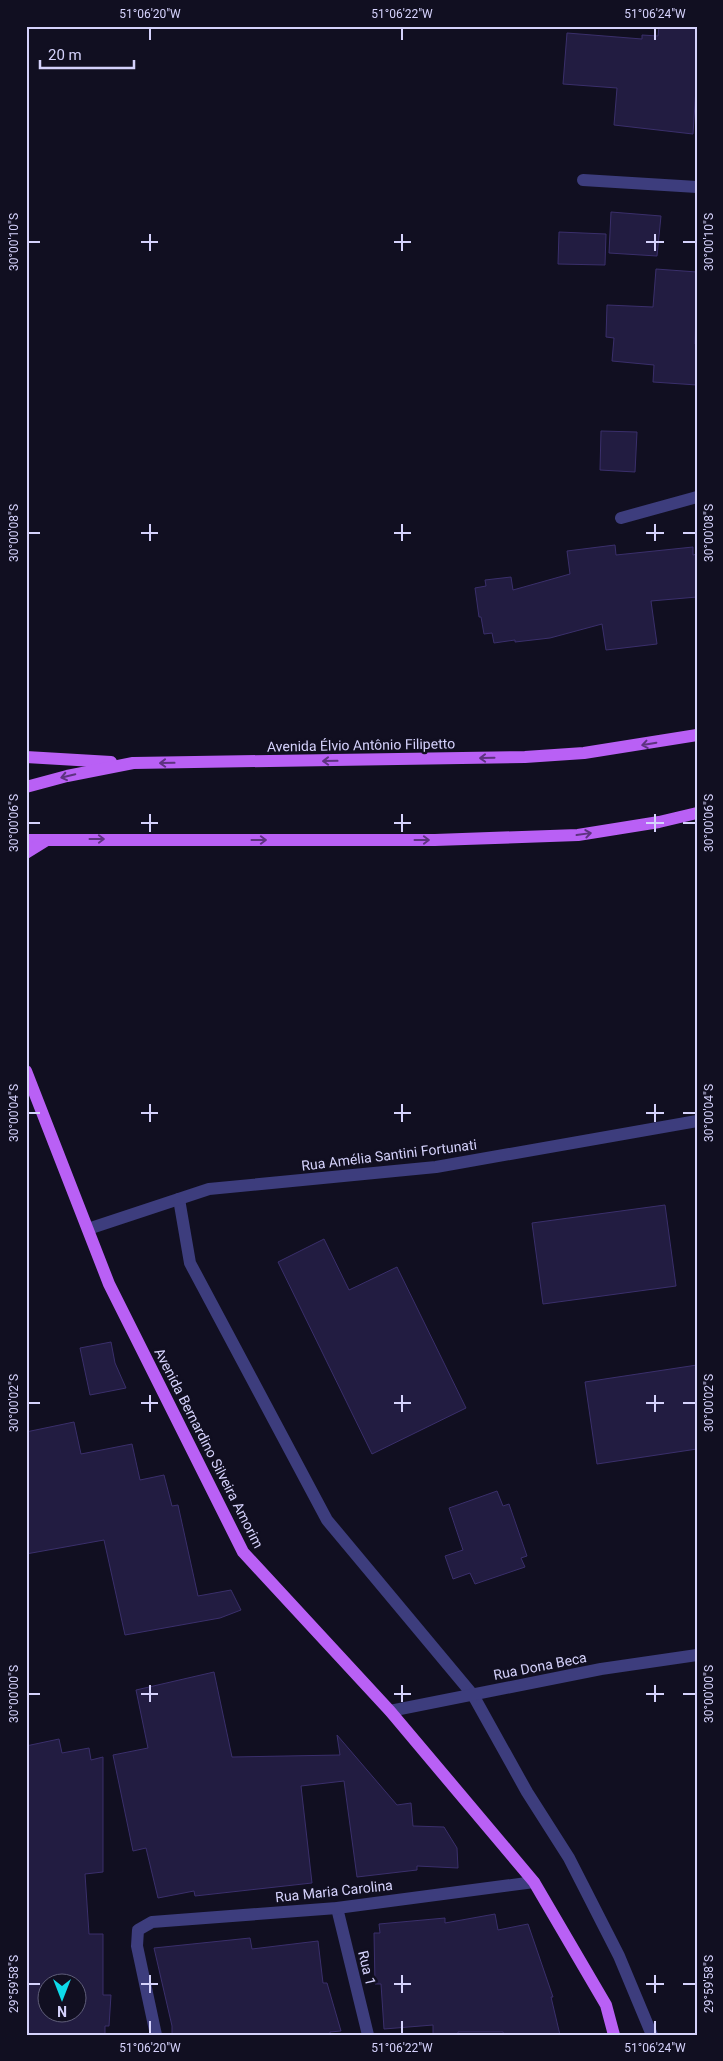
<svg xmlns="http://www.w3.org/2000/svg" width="723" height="2061" font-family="Roboto,sans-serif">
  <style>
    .building { fill: #221c41; stroke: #3a2f6b; fill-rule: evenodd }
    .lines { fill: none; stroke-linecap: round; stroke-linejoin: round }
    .minor { stroke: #3d3d7d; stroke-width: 12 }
    .major { stroke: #b960f5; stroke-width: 12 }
    .oneway { stroke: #5d3380 }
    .ticks { fill: none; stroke: #d5d2fc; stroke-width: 2 }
    .labels { text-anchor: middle; stroke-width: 5; stroke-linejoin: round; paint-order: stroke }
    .street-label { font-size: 14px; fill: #d5d2fc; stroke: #110f21 }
    .neatline { fill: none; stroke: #d5d2fc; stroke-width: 2 }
    .ticks-label { font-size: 12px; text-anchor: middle; fill: #d5d2fc }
  </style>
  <rect width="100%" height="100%" fill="#110f21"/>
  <g class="building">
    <path d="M659,26H697V73L693,134L614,125L617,88L563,84L567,33L642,39V35L658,36Z"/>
    <path d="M611,212L661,216L657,256L609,253Z"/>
    <path d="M559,232L606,234L605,265L558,264Z"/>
    <path d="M656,269L697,272L695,344H697V385L653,382L654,365L612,361L614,338L606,337L607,305L653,307Z"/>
    <path d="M601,431L637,432L635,472L600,470Z"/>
    <path d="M615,545L616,555L693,547V555L697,554V597L651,601L657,644L606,650L602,624L550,638L515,642V640L494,643L492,633L484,634L481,617H479L475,588L486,586L485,580L511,577L513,590L570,574L567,551Z"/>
    <path d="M665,1205L676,1286L543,1304L532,1223Z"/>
    <path d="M324,1239L349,1290L397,1267L466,1408L372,1454L278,1262Z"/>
    <path d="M111,1342L115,1363L126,1388L90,1395L80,1348Z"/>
    <path d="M697,1365V1449L597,1464L585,1382Z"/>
    <path d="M74,1422L81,1454L132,1444L140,1480L164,1475L172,1506L178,1505L198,1596L231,1590L241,1610L220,1618L125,1635L104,1540L26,1554V1432Z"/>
    <path d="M497,1491L503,1506L509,1504L527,1556L521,1558L525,1567L475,1584L470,1573L453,1579L445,1556L463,1550L449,1508Z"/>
    <path d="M214,1672L232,1757L340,1755L337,1735L397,1805L411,1803L413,1826L444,1827L457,1848L458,1868L417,1866V1870L357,1877L344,1781L301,1786L312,1883L195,1896L194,1891L158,1898L146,1848L133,1851L113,1755L148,1748L136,1690Z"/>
    <path d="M59,1739L62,1753L89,1748L91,1760L103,1757V1872L85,1874L89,1934H103V1995H111L109,2026H105V2035H26V1746ZM48,1984H78V2014H48Z"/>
    <path d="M495,1914L498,1930L528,1924L553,1997H551L560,2035H504L503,2032H458V2035H433V2025L384,2029L381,1984H375L374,1933H380L379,1924L445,1918V1923Z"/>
    <path d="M250,1938L252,1949L318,1941L323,1983H327L341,2031L330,2032V2035H172V2026L154,1948Z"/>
  </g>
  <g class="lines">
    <g class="minor">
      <path d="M583,180L697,187"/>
      <path d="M621,518L697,497"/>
      <path d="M179,1199L190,1263L327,1520L473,1695L527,1792L569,1858L619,1956L652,2035"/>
      <path d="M88,1229L209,1189L436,1167L697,1121"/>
      <path d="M390,1711L601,1669L697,1655"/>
      <path d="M337,1908L368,2035"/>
      <path d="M156,2035L137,1946L138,1930L152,1922L337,1908L534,1882"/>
    </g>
    <g class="major">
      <path d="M26,757L111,762"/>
      <path d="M26,787L67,776L133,763L525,757L584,753L697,735"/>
      <path d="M26,840H435L578,835L659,822L697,813"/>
      <path d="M26,853L47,840"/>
      <path d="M26,1071L109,1284L243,1552L390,1711L534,1882L606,2005L614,2035"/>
    </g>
  </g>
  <defs><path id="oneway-shaft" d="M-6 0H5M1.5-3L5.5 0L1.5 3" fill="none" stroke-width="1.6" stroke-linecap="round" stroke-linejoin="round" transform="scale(1.25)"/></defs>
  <g class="oneway">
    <use href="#oneway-shaft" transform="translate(649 744) rotate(170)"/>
    <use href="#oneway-shaft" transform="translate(487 758) rotate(179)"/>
    <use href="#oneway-shaft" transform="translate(330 761) rotate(179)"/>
    <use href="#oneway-shaft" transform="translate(167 763) rotate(179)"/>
    <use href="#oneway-shaft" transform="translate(68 776) rotate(167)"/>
    <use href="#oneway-shaft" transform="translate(584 834) rotate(-8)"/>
    <use href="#oneway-shaft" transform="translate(97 839)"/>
    <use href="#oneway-shaft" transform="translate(259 840)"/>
    <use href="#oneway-shaft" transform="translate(422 840)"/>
  </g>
  <path class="ticks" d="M150,28V40M402,28V40M655,28V40M150,234V251M402,234V251M655,234V251M28,242H40M141,242H158M394,242H411M646,242H664M683,242H696M150,524V541M402,524V541M655,524V541M28,533H40M141,533H158M394,533H411M646,533H664M683,533H696M150,814V832M402,814V832M655,814V832M28,823H40M141,823H158M394,823H411M646,823H664M683,823H696M150,1104V1122M402,1104V1122M655,1104V1122M28,1113H40M141,1113H158M394,1113H411M646,1113H664M683,1113H696M150,1395V1412M402,1395V1412M655,1395V1412M28,1403H40M141,1403H158M394,1403H411M646,1403H664M683,1403H696M150,1685V1702M402,1685V1702M655,1685V1702M28,1694H40M141,1694H158M394,1694H411M646,1694H664M683,1694H696M150,1975V1993M402,1975V1993M655,1975V1993M28,1984H40M141,1984H158M394,1984H411M646,1984H664M683,1984H696M150,2021V2034M402,2021V2034M655,2021V2034"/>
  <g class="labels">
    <g class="street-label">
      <text transform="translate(361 745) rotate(-1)" y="5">Avenida Élvio Antônio Filipetto</text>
      <text transform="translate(389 1155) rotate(-7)" y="5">Rua Amélia Santini Fortunati</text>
      <text transform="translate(209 1448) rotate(63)" y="5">Avenida Bernardino Silveira Amorim</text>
      <text transform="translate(540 1666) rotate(-11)" y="5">Rua Dona Beca</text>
      <text transform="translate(334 1891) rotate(-6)" y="5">Rua Maria Carolina</text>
      <text transform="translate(367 1968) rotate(76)" y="5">Rua 1</text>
    </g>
  </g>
  <rect width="723" height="2061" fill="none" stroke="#110f21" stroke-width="55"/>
  <g transform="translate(62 1998) rotate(180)"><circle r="24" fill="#110f21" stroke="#5f5d79"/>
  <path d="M0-4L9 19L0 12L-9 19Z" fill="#0edbeb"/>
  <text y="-8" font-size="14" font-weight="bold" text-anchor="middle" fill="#d5d2fc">N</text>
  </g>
  <path d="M40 60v8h94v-8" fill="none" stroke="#d5d2fc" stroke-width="2.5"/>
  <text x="48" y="60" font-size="15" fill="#d5d2fc" stroke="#110f21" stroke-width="4" paint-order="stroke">20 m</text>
  <rect x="28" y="28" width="668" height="2006" class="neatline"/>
  <g class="ticks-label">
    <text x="150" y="18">51°06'20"W</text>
    <text x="402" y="18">51°06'22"W</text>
    <text x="655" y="18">51°06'24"W</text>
    <text transform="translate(709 242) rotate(-90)" y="4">30°00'10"S</text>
    <text transform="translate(14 242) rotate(-90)" y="4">30°00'10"S</text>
    <text transform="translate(709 533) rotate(-90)" y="4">30°00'08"S</text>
    <text transform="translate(14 533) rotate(-90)" y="4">30°00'08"S</text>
    <text transform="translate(14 823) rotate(-90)" y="4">30°00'06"S</text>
    <text transform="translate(709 823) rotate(-90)" y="4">30°00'06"S</text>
    <text transform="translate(14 1113) rotate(-90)" y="4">30°00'04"S</text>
    <text transform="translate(709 1113) rotate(-90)" y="4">30°00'04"S</text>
    <text transform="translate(14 1403) rotate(-90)" y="4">30°00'02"S</text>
    <text transform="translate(709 1403) rotate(-90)" y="4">30°00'02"S</text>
    <text transform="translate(709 1694) rotate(-90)" y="4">30°00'00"S</text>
    <text transform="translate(14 1694) rotate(-90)" y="4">30°00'00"S</text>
    <text transform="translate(14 1984) rotate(-90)" y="4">29°59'58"S</text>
    <text transform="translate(709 1984) rotate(-90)" y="4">29°59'58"S</text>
    <text x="150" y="2052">51°06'20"W</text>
    <text x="402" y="2052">51°06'22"W</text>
    <text x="655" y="2052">51°06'24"W</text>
  </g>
</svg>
